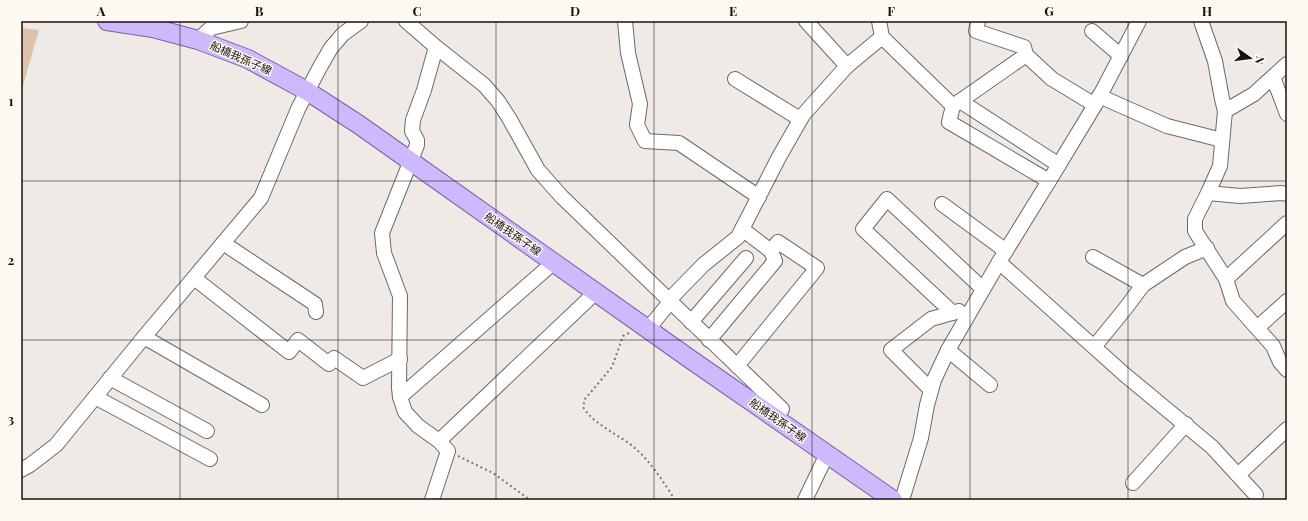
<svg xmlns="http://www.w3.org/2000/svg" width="1308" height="521" font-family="'Playfair Display','Noto Sans JP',serif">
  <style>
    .green { fill: #dfc2ab }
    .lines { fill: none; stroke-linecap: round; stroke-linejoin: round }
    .minor-casing { stroke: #6e6965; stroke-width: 16 }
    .major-casing { stroke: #7860a9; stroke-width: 20 }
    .path { stroke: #7d7976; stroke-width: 2; stroke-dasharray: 2 3; stroke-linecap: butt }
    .minor { stroke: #fff; stroke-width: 14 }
    .major { stroke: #ceb9fd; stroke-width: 18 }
    .grid { fill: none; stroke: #151311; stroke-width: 1; stroke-opacity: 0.55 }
    .labels { text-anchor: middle; stroke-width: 3; stroke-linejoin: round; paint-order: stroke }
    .street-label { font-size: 11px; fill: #151311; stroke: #fef8f3 }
    .neatline { fill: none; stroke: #151311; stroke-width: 1.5 }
    .grid-label { font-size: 13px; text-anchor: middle; font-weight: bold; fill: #151311 }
  </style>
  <rect width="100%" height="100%" fill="#f0eae6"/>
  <path class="green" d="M21,28L39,30L21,93Z"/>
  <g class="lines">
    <defs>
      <g id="minor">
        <path d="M406,21L436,47L484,85L498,101L509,118L538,170L562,197L782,409L775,418"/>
        <path d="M625,21L628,53L640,104L637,125L645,141L679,143L759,197"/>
        <path d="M806,21L847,66"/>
        <path d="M879,21L882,37L953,106L1026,55"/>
        <path d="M978,21L976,31L1024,47L1026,55L1052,79L1095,105"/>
        <path d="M1201,21L1215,61L1222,99L1225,111"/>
        <path d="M1092,31L1121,56"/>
        <path d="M198,40L211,28L241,21"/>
        <path d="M1287,64L1254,94L1225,111L1220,166L1208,193L1195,219V231L1226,279L1233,301L1273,346L1280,362L1287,370"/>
        <path d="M1273,77L1287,114"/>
        <path d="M735,79L800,119"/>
        <path d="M1099,96L1167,126L1222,140"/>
        <path d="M960,101L1059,165"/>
        <path d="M953,106L949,122L1049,181"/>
        <path d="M1208,193L1240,196L1282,193L1287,194"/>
        <path d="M942,204L1006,251"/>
        <path d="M223,243L315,304L316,312"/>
        <path d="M1093,257L1143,285"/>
        <path d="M999,262L1124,374L1212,447L1256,495"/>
        <path d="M194,278L289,352L298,340L329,364L334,358L363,378L400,359"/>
        <path d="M1226,279L1287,223"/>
        <path d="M669,300L703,265L738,237L779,157L803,115L847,66L882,37"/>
        <path d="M953,313L863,229L887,199L983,289"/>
        <path d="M691,322L746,258"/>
        <path d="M1257,328L1287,301"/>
        <path d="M648,329L670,302"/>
        <path d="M144,337L262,405"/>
        <path d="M709,340L775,261L771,251"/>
        <path d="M1094,347L1125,309L1143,285L1185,257L1207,248"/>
        <path d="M948,350L990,385"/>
        <path d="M737,366L817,268L778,242L771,251L742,229"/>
        <path d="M110,378L207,431"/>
        <path d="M931,390L891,350L931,319L959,311"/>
        <path d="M95,397L210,459"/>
        <path d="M400,397L553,263"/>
        <path d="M439,441L596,292"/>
        <path d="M21,470L30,465L56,445L144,337L261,198L298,109L320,67L331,48L343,34L361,21"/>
        <path d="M1238,475L1287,429"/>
        <path d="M1133,483L1186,424"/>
        <path d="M432,500L448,451L439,441L418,426L405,412L400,397L399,388L400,296L384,253L382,233L417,145V140L412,131L413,120L424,90L436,47"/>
        <path d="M805,500L827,454"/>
        <path d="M902,500L921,438L927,405L934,380L948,350L999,262L1049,181L1095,105L1139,21"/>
      </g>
      <path id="major" d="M107,21L153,28L198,40L248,59L307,91L358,124L690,359L893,500"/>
    </defs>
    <use href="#minor" class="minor-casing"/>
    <use href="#major" class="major-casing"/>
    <g class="path">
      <path d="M629,333L623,336L612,367L585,399L583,407C595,426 619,434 636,449C650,461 665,484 675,500"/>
      <path d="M458,456L493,473L530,500"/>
    </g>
    <use href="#minor" class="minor"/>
    <use href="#major" class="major"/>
  </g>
  <path class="grid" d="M180,21V500M338,21V500M496,21V500M654,21V500M812,21V500M970,21V500M1128,21V500M21,181H1287M21,340H1287"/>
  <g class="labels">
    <g class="street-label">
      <text transform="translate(241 58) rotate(24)" y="4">船橋我孫子線</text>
      <text transform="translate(513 234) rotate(35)" y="4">船橋我孫子線</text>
      <text transform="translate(778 420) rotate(35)" y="4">船橋我孫子線</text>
    </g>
  </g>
  <rect width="1308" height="521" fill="none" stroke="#fef8f3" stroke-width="44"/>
  <g transform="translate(1250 58) rotate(104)" stroke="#fef8f3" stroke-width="3" paint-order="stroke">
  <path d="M0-3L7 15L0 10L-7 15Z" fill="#151311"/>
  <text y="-6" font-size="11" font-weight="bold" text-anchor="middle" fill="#151311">N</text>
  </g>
  <rect x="22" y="22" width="1264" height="477" class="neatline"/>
  <g class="grid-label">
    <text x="101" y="16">A</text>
    <text x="259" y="16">B</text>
    <text x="417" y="16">C</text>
    <text x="575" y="16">D</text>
    <text x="733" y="16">E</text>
    <text x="891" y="16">F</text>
    <text x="1049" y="16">G</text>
    <text x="1207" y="16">H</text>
    <text x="11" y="106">1</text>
    <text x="11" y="265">2</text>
    <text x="11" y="424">3</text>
  </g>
</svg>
